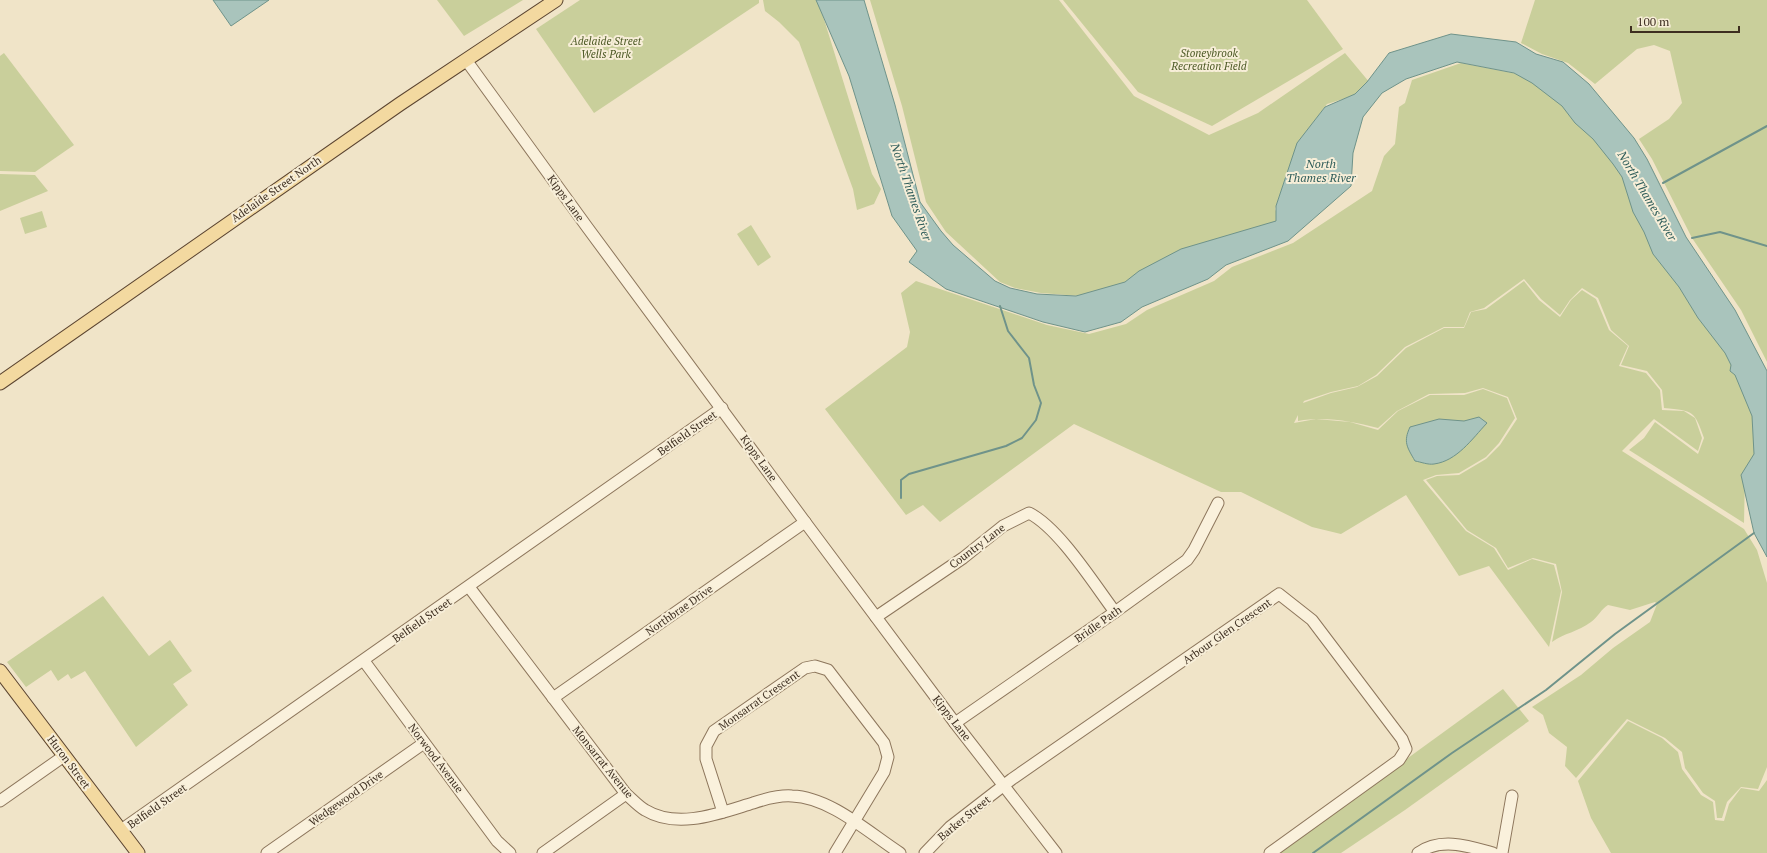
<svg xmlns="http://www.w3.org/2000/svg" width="1767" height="853" font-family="'PT Serif',serif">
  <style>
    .green { fill: #c9cf9b }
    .water { fill: #a9c4bc; stroke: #6f938a }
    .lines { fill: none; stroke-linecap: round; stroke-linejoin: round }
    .stream { stroke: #6f938a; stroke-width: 2 }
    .minor-casing { stroke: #8d765c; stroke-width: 13 }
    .major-casing { stroke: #5b4430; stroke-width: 15 }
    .minor { stroke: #faf1dc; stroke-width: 11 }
    .major { stroke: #f3d9a0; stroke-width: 13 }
    .labels { text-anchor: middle; stroke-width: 4; stroke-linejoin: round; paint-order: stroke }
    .park-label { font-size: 11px; font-style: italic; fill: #4d5a26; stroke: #f7eed8 }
    .street-label { font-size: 11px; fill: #3d2e20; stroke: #f7eed8 }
    .water-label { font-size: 12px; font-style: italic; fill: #2f5d5a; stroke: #f7eed8 }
  </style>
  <rect width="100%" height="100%" fill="#f0e4c8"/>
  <g class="green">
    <path d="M437,0H523L464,36Z"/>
    <path d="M580,0H759V3L594,113L536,29Z"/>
    <path d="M763,0H818L872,174L881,189L874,204L857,210L853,189L799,42L779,22L765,11Z"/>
    <path d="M870,0H1059L1134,96L1209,135L1258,113L1345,53L1370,83L1359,94L1327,104L1299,142L1275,209L1281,222L1129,282L1080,296L1041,293L1015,288L1000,282L946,232L926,202L902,106Z"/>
    <path d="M1063,0H1307L1343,49L1212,126L1138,92Z"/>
    <path d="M1535,0H1767V362L1741,310L1692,238L1652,159L1639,139L1669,119L1682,103L1670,51L1654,45L1637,49L1595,84L1568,63L1542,54L1521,43Z"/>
    <path d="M4,53L74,145L35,172L0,171V56Z"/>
    <path d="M1461,63L1518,74L1537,85L1566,108L1597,140L1617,165L1682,288L1730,354L1756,417L1757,455L1745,475L1744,523L1629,450L1644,438L1655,422L1698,454L1704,438C1694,410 1694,411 1664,408L1662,390L1647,371L1621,365L1629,346L1611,330L1598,298L1582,288L1570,300L1560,315L1541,299L1524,279L1484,308L1470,312L1464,327H1444L1405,347L1376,375L1358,386L1331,392L1304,401L1303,403L1331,393L1357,387L1377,376L1406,348L1444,328H1464L1471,312L1486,309L1524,281L1539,300L1560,317L1571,300L1582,290L1596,299L1609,330L1628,346L1619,366L1646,373L1660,390L1662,410L1684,411L1695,418L1702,438L1698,451L1654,419L1622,451L1744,529L1757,550L1767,583V767L1758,789L1741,787L1727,802L1722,818H1717L1715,801L1703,793L1685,768L1682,752L1665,738L1627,719L1576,778L1565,766L1567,747L1549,733L1543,715L1532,707L1581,675L1613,648L1650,622L1657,604L1655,602L1630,610L1608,605C1601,609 1598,617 1591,622C1578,632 1564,633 1552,642L1562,592L1556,564L1533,558L1508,568L1496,548L1467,530L1426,480L1437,476L1459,475L1486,459L1500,445L1517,419L1508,397L1483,388L1465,393L1429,394L1397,411L1378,428C1351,421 1325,416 1298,421V415L1294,423L1316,419L1350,422L1378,430L1398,411L1430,395H1464L1483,389L1507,398L1515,418L1499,443L1486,457L1459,473L1436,475L1423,480L1466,531L1494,548L1508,570L1532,559L1554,565L1561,591L1549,647L1489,566L1459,576L1406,495L1341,534L1312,527L1241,492H1221L1074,424L940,522L923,505L906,515L825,409L907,347L910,332L901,293L916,281L1047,325L1089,334L1126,324L1147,310L1214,281L1232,267L1293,243L1372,191L1384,156L1395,144L1399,107L1405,103L1412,80Z"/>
    <path d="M0,174L35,175L48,191L0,211Z"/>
    <path d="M42,211L47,227L25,234L20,218Z"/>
    <path d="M751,225L771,257L758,266L737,234Z"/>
    <path d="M103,596L149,656L170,640L192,671L173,684L188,705L136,747L85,671L71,679L68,674L58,681L51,670L26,687L7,662Z"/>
    <path d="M1503,689L1529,721L1405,810L1341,853H1277Z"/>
    <path d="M1628,721L1662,738L1678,752L1682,769L1701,795L1713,802L1715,820L1724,821L1729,804L1741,788L1759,791L1767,780V853H1611L1591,818L1578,781Z"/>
  </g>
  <g class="water">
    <path d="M213,0H269L231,26Z"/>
    <path d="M816,0H864L895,105L920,202L941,231L953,245L995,281L1010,288L1037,294L1076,296L1125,282L1139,271L1181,249L1276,221V206L1297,143L1325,107L1355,94L1367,82L1389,53L1451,34L1516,42L1536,54L1563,62L1589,84L1634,138L1647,159L1686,237L1735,310L1767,371V557L1754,533L1741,475L1754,454L1752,416L1735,375L1730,371L1731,365L1725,353L1698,318L1679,287L1653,254L1644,232L1633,212L1622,177L1613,164L1593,139L1575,123L1562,106L1532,83L1514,73L1457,62L1406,79L1382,93L1363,117L1353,153L1351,186L1288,241L1226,265L1208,279L1142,307L1121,322L1085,332L1043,322L946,289L909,262L917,251L892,216L849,76Z"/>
    <path d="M1479,417L1487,423C1472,439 1457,461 1434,464C1428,465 1421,462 1415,461C1407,447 1403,442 1410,427L1439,419L1464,421Z"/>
  </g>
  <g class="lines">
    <g class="stream">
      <path d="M1663,183L1767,126"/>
      <path d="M1692,238L1720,232L1767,246"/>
      <path d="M901,498V480L909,474L1006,446L1022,438L1036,420L1041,403L1034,385L1029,358L1008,331L1000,306"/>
      <path d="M1313,853L1452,753L1546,690L1615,634L1754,533"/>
    </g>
    <defs>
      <g id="minor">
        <path d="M466,60L587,227L805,522L955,723L1056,853"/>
        <path d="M469,587L626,794C632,799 638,806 645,810C678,830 720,813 753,803C765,799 779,795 792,796C830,797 869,833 900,853"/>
        <path d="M876,617L963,558L1003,526L1029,513C1059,528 1094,584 1115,612"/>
        <path d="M364,661L497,841L510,853"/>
        <path d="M553,698L805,522"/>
        <path d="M955,723L1115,612L1187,560L1194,550L1218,503"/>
        <path d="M0,801L64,756"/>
        <path d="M723,812L706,759V746L714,731L805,668L815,666L828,670L884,743L888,757L884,772L835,853"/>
        <path d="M121,830L722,408"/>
        <path d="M267,853L424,743"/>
        <path d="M543,853L626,794"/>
        <path d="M925,853L950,827L1012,779L1279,594L1312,620L1402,739L1406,749L1399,760L1270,853"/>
        <path d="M1418,853C1441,837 1468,846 1493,853"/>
        <path d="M1502,853L1512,796"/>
      </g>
      <g id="major">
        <path d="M0,383L400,104L556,0"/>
        <path d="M0,671L138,853"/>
      </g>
    </defs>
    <use href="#minor" class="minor-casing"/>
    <use href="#major" class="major-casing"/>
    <use href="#minor" class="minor"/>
    <use href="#major" class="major"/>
  </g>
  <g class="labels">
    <g class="park-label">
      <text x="606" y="45">Adelaide Street<tspan x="606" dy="13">Wells Park</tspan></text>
      <text x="1209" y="57">Stoneybrook<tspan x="1209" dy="13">Recreation Field</tspan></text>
    </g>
    <g class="street-label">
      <text transform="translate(276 189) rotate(-35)" y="4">Adelaide Street North</text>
      <text transform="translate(566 198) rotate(54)" y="4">Kipps Lane</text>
      <text transform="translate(687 433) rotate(-35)" y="4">Belfield Street</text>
      <text transform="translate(759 458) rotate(54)" y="4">Kipps Lane</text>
      <text transform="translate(977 546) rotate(-37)" y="4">Country Lane</text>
      <text transform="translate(679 610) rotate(-35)" y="4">Northbrae Drive</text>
      <text transform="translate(422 620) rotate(-35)" y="4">Belfield Street</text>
      <text transform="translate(1098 624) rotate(-35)" y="4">Bridle Path</text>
      <text transform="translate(1227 631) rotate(-35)" y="4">Arbour Glen Crescent</text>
      <text transform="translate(759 700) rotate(-35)" y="4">Monsarrat Crescent</text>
      <text transform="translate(952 718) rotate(52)" y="4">Kipps Lane</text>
      <text transform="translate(436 758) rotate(53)" y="4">Norwood Avenue</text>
      <text transform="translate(69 762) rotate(53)" y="4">Huron Street</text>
      <text transform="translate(603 762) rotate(51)" y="4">Monsarrat Avenue</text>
      <text transform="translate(346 798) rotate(-35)" y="4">Wedgewood Drive</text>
      <text transform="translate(157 806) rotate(-35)" y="4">Belfield Street</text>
      <text transform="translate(964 818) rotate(-39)" y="4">Barker Street</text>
    </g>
    <g class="water-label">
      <text x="1321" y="168">North<tspan x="1321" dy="14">Thames River</tspan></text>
      <text transform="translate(911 192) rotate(71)" y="4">North Thames River</text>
      <text transform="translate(1647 196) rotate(59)" y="4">North Thames River</text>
    </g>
  </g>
  <path d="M1631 26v6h108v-6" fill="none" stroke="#3d2e20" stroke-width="2"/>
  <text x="1637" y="26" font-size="12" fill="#3d2e20" stroke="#f7eed8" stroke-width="3" paint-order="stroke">100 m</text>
</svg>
